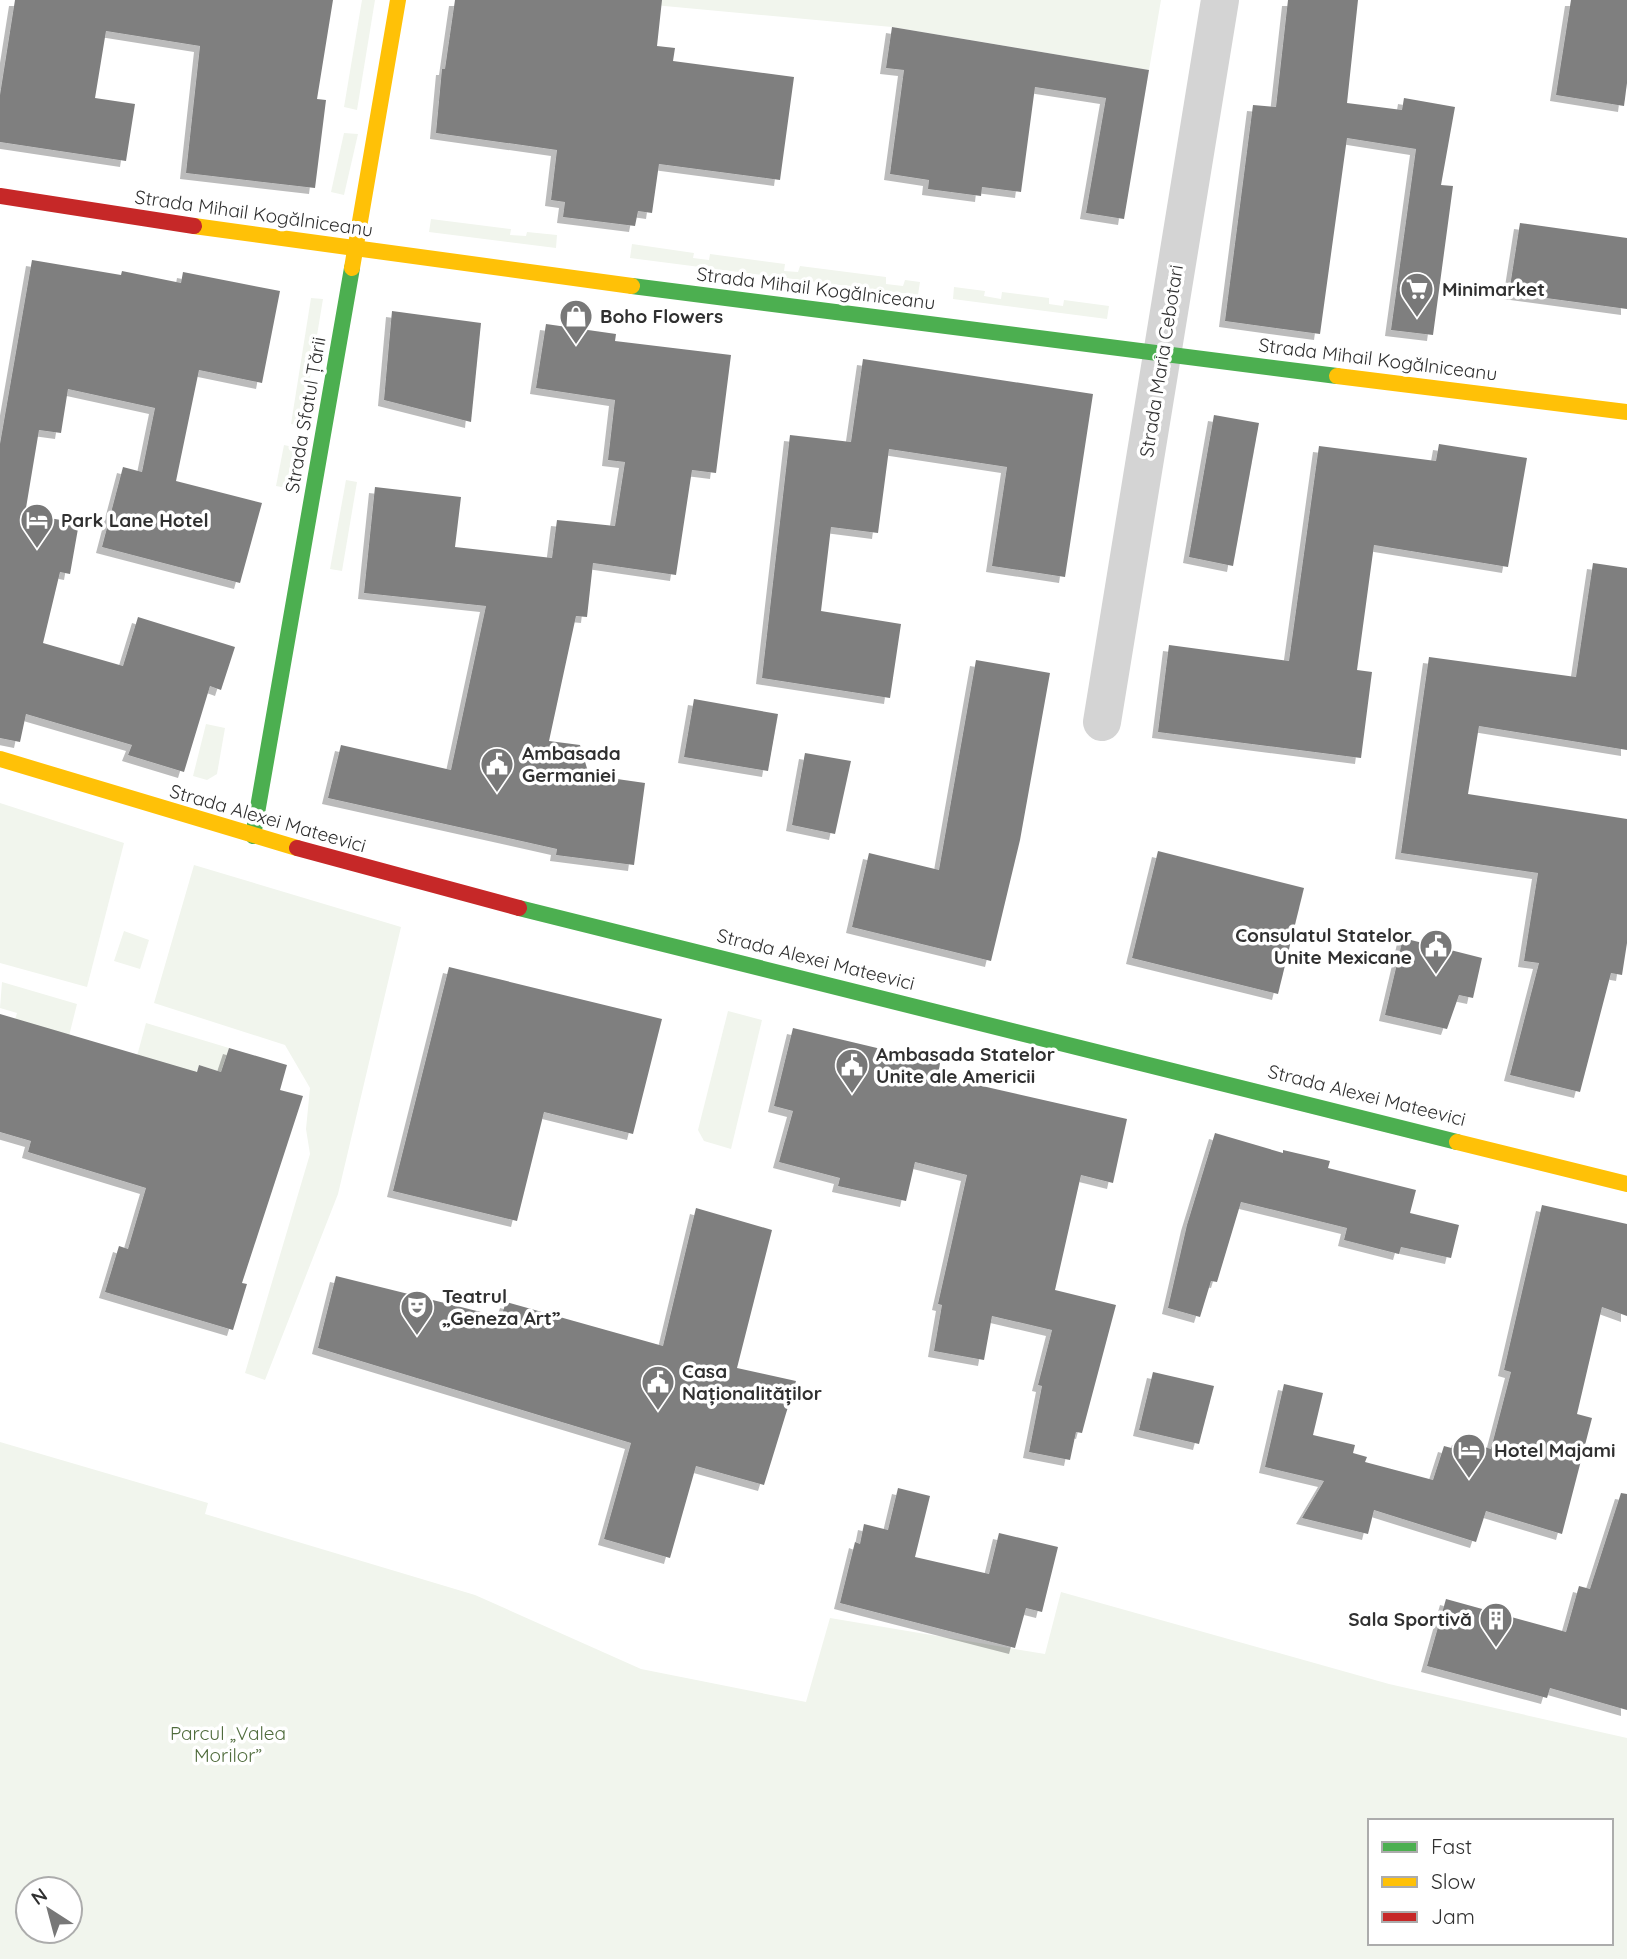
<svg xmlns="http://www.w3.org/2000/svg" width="1627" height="1959" font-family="Quicksand,sans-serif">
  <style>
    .green { fill: #f1f5ed; fill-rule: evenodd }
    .building { fill: #7f7f7f; filter: url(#shadow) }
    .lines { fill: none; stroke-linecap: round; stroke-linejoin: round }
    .street { stroke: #d4d4d4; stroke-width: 38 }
    .fast { stroke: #4caf50; stroke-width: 16 }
    .slow { stroke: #ffc107; stroke-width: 16 }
    .jam { stroke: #c62828; stroke-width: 16 }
    .labels { text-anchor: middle; stroke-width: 7; stroke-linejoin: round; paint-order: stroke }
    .street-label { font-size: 19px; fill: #303030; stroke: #fff }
    .poi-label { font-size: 19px; font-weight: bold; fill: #303030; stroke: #fff; text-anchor: start }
    .park-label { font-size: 19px; fill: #506c3d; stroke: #fff }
  </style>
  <defs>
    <filter id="shadow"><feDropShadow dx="-6" dy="6" stdDeviation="0" flood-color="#0004"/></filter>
  </defs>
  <rect width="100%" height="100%" fill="#fff"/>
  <g class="green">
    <path d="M362,0H375L357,110L344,107Z"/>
    <path d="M600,0H1161L1149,70L892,27Z"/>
    <path d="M344,133L358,134L344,195L331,192Z"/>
    <path d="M431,219L511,229L510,235L526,236L527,232L557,235L556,248L429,232Z"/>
    <path d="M632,244L694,253L693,258L709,260L710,254L785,264L784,271L798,272L800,266L886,277V284L903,286L905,280L920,282L918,295L630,258Z"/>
    <path d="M954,287L985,291L984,296L1001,299L1002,292L1049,298V304L1063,306L1064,300L1109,306L1107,319L953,299Z"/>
    <path d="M311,298L323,299L302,426L291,424Z"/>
    <path d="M284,445L298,448L292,489L276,486Z"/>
    <path d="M346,480L357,482L342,571L330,569Z"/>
    <path d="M206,724L225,728L217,774L207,780L193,776Z"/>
    <path d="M0,803L124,843L87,987L0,963Z"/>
    <path d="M194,865L401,927L338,1194L265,1380L245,1373L310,1154L306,1129L310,1088L285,1045L154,1003Z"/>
    <path d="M124,931L149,940L140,969L114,961Z"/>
    <path d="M2,982L77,1004L69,1036L15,1020L17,1013L0,1008Z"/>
    <path d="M728,1011L762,1020L731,1149L704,1141L698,1130Z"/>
    <path d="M146,1023L229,1048L221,1072L199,1065L196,1074L137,1056Z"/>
    <path d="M0,1442L208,1503L205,1514L475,1595L641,1669L806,1702L830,1618L1045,1654L1061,1592L1389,1684L1627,1738V1959H0ZM1370,1821H1611V1943H1370ZM28,1889H70V1931H28Z"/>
  </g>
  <g class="building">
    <path d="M15,0H333L317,99L326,100L315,188L186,173L200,46L106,31L95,98L135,104L126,161L0,142V95Z"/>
    <path d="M455,0H662L657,46L675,48L673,61L794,77L780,180L659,164L652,213L638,211L635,226L563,217L565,202L551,200L557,150L436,133L442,69H445Z"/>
    <path d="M1288,0H1358L1347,103L1402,110L1404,98L1455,107L1441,185L1453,186L1433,335L1391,330L1416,149L1347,138L1320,334L1225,321L1253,105L1276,107Z"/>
    <path d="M1571,0H1627V83L1624,106L1556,95Z"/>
    <path d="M892,27L1149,70L1124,219L1086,213L1106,98L1035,87L1021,192L982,187L981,196L928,189L929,180L890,174L904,70L886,68Z"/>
    <path d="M1520,223L1627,238V309L1509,293Z"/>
    <path d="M32,260L121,275L122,271L181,283L183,272L280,291L262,383L199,370L176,481L262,503L240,583L102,547L123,467L142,472L155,408L68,389L61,433L39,430L25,514L79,523L70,574L60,572L43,643L123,666L138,617L235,647L221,690L210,686L184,772L128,755L132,745L26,714L20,742L0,738V444Z"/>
    <path d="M392,311L481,323L471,422L384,400Z"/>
    <path d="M546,324L616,334L615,341L731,355L716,473L692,470L676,575L593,563L587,617L576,616L549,741L580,745L589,775L645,783L634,865L556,855L557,849L328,798L341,745L451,770L486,606L364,593L375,487L461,497L455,547L552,558L557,520L615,526L625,462L608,460L615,400L536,388Z"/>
    <path d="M863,359L1093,394L1065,577L992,566L1007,467L889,449L878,533L831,527L821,611L901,624L890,698L762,678L790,435L851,442Z"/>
    <path d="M1214,415L1259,423L1233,566L1189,557Z"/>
    <path d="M1439,444L1527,458L1508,567L1374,545L1357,670L1372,672L1361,758L1158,732L1169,645L1289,661L1319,446L1436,461Z"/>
    <path d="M1593,563L1627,568V750L1479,726L1468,794L1627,819V943L1622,975L1611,973L1580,1092L1510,1075L1539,963L1524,961L1538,873L1401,853L1429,657L1576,677Z"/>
    <path d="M976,660L1050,673L1020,840L991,961L852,927L869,853L939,870Z"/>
    <path d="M694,699L778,714L768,771L684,757Z"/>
    <path d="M805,753L851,761L835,834L792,825Z"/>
    <path d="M1158,851L1304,888L1278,994L1132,958Z"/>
    <path d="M1403,938L1482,958L1473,998L1459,995L1447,1029L1385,1015Z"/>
    <path d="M449,967L662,1019L633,1134L544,1112L517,1221L393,1191Z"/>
    <path d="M0,1014L197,1072L199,1065L221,1072L229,1048L287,1065L280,1090L303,1096L242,1283L247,1284L233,1330L105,1292L119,1246L128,1249L146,1188L28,1152L31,1141L0,1132Z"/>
    <path d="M793,1028L940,1063L938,1076L1127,1119L1113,1183L1081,1175L1055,1290L1116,1305L1082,1433L1076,1432L1070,1460L1029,1452L1042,1386L1038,1385L1052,1330L992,1316L984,1360L934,1351L942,1305L938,1304L967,1175L915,1162L906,1201L838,1186L840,1178L779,1162L793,1111L774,1106Z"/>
    <path d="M1215,1133L1283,1153V1150L1330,1161L1328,1168L1416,1190L1410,1213L1459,1225L1451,1258L1401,1247L1399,1254L1344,1240L1347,1228L1241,1202L1217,1282L1211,1281L1200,1317L1168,1308L1187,1225Z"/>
    <path d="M1542,1205L1627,1224V1316L1602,1307L1577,1414L1592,1418L1562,1534L1486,1511L1476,1542L1374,1510L1368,1534L1302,1518L1324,1481L1265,1467L1284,1384L1323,1393L1313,1435L1355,1445L1353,1453L1367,1457L1365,1462L1433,1480L1444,1446L1455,1449L1458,1439L1491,1449L1511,1372L1504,1370Z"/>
    <path d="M696,1208L772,1230L737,1368L796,1381L764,1485L696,1466L670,1558L604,1539L631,1443L318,1348L336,1276L501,1317L506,1302L663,1346Z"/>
    <path d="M1153,1372L1214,1386L1199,1444L1139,1430Z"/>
    <path d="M898,1488L930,1496L915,1557L989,1574L999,1533L1058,1547L1042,1612L1026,1608L1015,1648L840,1603L855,1542L860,1544L864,1524L888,1530Z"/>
    <path d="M1621,1493L1627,1494V1710L1550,1688L1547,1698L1427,1666L1446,1599L1566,1632L1579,1586L1590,1589Z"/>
  </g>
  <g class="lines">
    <path class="street" d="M1102,722L1220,0"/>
    <g class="fast">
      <path d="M632,286L1337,376"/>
      <path d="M253,836L352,268"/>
      <path d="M519,908L1457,1142"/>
    </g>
    <g class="slow">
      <path d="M194,226L632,286"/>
      <path d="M352,268L398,0"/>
      <path d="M1337,376L1627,412"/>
      <path d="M0,759L297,848"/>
      <path d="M1457,1142L1627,1184"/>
    </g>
    <g class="jam">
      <path d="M0,196L194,226"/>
      <path d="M297,848L519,908"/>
    </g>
  </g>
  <defs>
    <symbol id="supermarket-pin" viewBox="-11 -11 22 30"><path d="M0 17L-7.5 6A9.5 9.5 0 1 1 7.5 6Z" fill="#787878" stroke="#fff"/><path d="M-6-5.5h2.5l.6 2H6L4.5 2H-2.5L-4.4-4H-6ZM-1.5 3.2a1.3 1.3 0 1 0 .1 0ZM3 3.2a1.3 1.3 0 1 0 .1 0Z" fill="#fff"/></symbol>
    <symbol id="shop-pin" viewBox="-11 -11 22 30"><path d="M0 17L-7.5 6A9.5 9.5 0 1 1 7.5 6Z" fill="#787878" stroke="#fff"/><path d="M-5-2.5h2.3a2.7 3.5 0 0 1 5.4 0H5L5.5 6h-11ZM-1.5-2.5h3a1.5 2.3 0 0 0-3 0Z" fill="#fff"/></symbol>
    <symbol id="hotel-pin" viewBox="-11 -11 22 30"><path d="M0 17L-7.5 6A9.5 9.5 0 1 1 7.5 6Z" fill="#787878" stroke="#fff"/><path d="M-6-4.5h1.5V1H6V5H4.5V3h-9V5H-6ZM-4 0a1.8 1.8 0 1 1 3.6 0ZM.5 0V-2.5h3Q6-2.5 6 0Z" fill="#fff"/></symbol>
    <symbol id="civic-pin" viewBox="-11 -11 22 30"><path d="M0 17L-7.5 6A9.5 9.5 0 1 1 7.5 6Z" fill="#787878" stroke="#fff"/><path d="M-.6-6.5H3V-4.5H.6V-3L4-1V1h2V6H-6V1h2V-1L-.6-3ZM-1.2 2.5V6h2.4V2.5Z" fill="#fff"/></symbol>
    <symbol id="theatre-pin" viewBox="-11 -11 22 30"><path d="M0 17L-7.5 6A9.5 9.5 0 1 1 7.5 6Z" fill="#787878" stroke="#fff"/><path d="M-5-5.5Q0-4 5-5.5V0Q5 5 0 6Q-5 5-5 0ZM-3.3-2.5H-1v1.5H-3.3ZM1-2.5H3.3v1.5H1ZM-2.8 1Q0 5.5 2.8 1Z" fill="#fff"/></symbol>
    <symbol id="building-pin" viewBox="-11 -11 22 30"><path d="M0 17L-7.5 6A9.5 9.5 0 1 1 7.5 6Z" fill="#787878" stroke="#fff"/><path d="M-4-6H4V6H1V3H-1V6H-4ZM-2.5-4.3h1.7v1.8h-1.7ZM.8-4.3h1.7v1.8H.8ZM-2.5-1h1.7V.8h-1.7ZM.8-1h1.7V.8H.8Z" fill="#fff"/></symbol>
  </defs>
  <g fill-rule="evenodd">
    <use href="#supermarket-pin" x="1398" y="270" width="38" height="52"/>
    <use href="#shop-pin" x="557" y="297" width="38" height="52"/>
    <use href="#hotel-pin" x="18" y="501" width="38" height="52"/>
    <use href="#civic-pin" x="478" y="745" width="38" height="52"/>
    <use href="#civic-pin" x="1417" y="927" width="38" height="52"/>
    <use href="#civic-pin" x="833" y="1046" width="38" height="52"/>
    <use href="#theatre-pin" x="398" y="1288" width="38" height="52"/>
    <use href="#civic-pin" x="639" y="1363" width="38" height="52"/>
    <use href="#hotel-pin" x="1450" y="1431" width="38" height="52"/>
    <use href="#building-pin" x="1477" y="1600" width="38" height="52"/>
  </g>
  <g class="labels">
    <g class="street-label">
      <text transform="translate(254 213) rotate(8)" y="7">Strada Mihail Kogălniceanu</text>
      <text transform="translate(816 288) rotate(7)" y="7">Strada Mihail Kogălniceanu</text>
      <text transform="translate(1378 359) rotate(7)" y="7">Strada Mihail Kogălniceanu</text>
      <text transform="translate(1161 361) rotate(-81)" y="7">Strada Maria Cebotari</text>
      <text transform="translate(305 415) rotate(-80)" y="7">Strada Sfatul Țării</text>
      <text transform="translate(268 818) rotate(16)" y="7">Strada Alexei Mateevici</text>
      <text transform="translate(816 959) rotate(14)" y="7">Strada Alexei Mateevici</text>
      <text transform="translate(1367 1095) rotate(14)" y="7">Strada Alexei Mateevici</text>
    </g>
    <g class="poi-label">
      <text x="1442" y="296">Minimarket</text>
      <text x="600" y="323">Boho Flowers</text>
      <text x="61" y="527">Park Lane Hotel</text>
      <text x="522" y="760">Ambasada<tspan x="522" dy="22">Germaniei</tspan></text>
      <text x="1412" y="942" text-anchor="end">Consulatul Statelor<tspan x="1412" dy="22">Unite Mexicane</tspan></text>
      <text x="876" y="1061">Ambasada Statelor<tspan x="876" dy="22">Unite ale Americii</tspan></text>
      <text x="442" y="1303">Teatrul<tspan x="442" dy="22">„Geneza Art”</tspan></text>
      <text x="682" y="1378">Casa<tspan x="682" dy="22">Naționalităților</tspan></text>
      <text x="1494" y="1457">Hotel Majami</text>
      <text x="1472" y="1626" text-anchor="end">Sala Sportivă</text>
    </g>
    <g class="park-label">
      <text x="228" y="1740">Parcul „Valea<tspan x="228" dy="22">Morilor”</tspan></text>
    </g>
  </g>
  <rect x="1368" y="1819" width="245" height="126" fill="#ffffff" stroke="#acacac" stroke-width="2"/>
  <rect x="1382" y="1842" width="35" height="10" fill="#4caf50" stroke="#acacac" stroke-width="2"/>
  <text x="1431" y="1854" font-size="21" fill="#303030">Fast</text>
  <rect x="1382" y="1877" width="35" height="10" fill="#ffc107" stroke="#acacac" stroke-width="2"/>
  <text x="1431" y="1889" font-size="21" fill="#303030">Slow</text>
  <rect x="1382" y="1912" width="35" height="10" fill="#c62828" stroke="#acacac" stroke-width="2"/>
  <text x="1431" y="1924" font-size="21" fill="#303030">Jam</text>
  <g transform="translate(49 1910) rotate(324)"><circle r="33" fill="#ffffff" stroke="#acacac" stroke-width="2"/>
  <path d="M0-5L12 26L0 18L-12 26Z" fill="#787878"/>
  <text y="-10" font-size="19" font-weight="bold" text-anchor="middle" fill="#303030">N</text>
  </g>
</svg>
